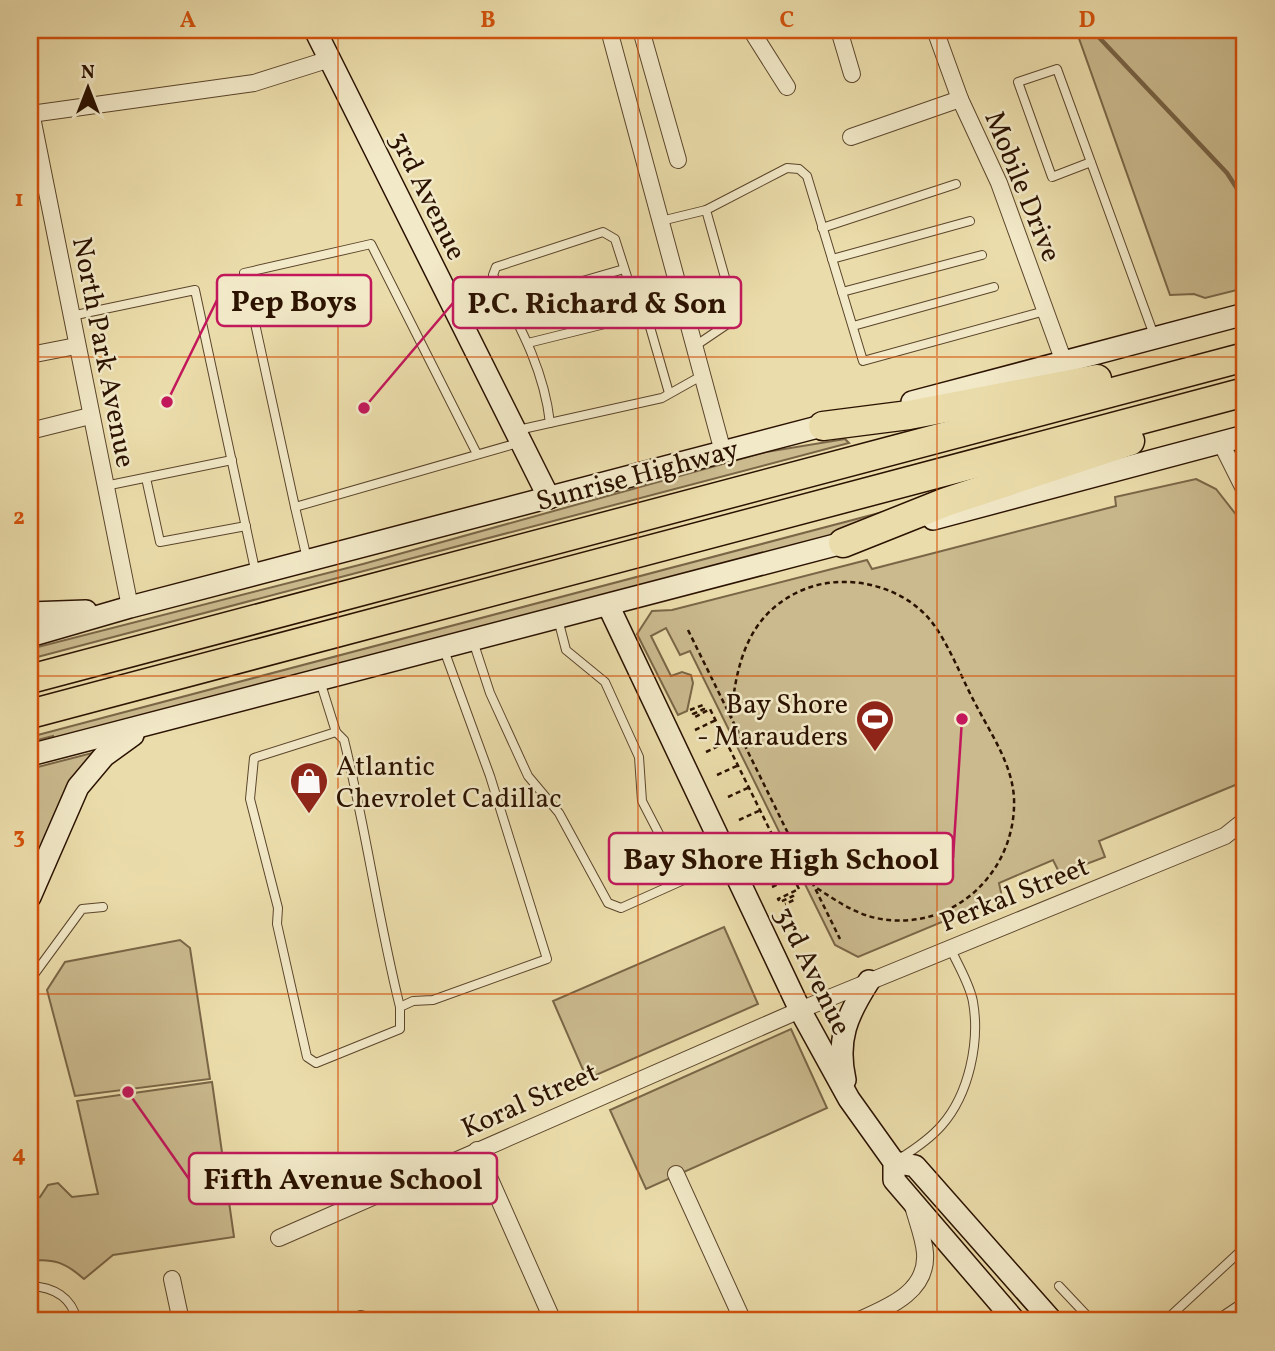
<svg xmlns="http://www.w3.org/2000/svg" width="1275" height="1351" font-family="Vollkorn,serif">
  <style>
    .green { fill: #caba8e; stroke: #7a6647; stroke-width: 2 }
    .lines { fill: none; stroke-linecap: round; stroke-linejoin: round }
    .stream { stroke: #776244; stroke-width: 4.5 }
    .lane-casing { stroke: #5b452b; stroke-width: 10 }
    .street-casing { stroke: #5b452b; stroke-width: 18 }
    .secondary-casing { stroke: #2b1200; stroke-width: 24 }
    .highway-casing { stroke: #2b1200; stroke-width: 31 }
    .path { stroke: #2b1200; stroke-width: 2.5; stroke-dasharray: 5 3.5; stroke-linecap: butt }
    .lane { stroke: #f2e9c8; stroke-width: 8 }
    .street { stroke: #f2e9c8; stroke-width: 16 }
    .secondary { stroke: #f2e9c8; stroke-width: 21 }
    .highway { stroke: #ebddab; stroke-width: 28 }
    .grid { fill: none; stroke: #d5520b; stroke-width: 2; stroke-opacity: 0.55 }
    .labels { text-anchor: middle; stroke-width: 5; stroke-linejoin: round; paint-order: stroke }
    .street-label { font-size: 28px; fill: #2b1200; stroke: #f2e9c8 }
    .poi-label { font-size: 28px; fill: #2b1200; stroke: #f2e9c8; text-anchor: end }
    .leader { fill: none; stroke: #c2185b; stroke-width: 2.5 }
    .callout-dot { fill: #c2185b; stroke: #f2e9c8; stroke-width: 2.5 }
    .callout { fill: #f2e9c8; stroke: #c2185b; stroke-width: 2.5 }
    .callout-label { font-size: 30px; text-anchor: middle; font-weight: bold; fill: #2b1200 }
    .neatline { fill: none; stroke: #d5520b; stroke-width: 2.5 }
    .grid-label { font-size: 23px; text-anchor: middle; font-weight: bold; fill: #d5520b }
  </style>
  <rect width="100%" height="100%" fill="#ebddab"/>
  <filter id="stains"><feTurbulence type="fractalNoise" baseFrequency=".00286" numOctaves="4"/><feColorMatrix values="0 0 0 0 .2 0 0 0 0 .09 0 0 0 0 .02 0 0 0 .5 -.17"/></filter>
  <radialGradient id="worn" r=".72"><stop offset=".6" stop-color="#630" stop-opacity="0"/><stop offset="1" stop-color="#630" stop-opacity=".3"/></radialGradient>
  <g class="green">
    <path d="M1076,30H1245V288L1205,298L1194,294L1170,295Z"/>
    <path d="M845,439L849,443L30,659V649L363,564L766,452Z"/>
    <path d="M1196,479L1216,489L1245,526V781L1099,841L1105,857L1060,874L1053,860L999,883L1002,897L858,957L835,945L690,651L680,655L666,628L651,636L671,676L682,672L691,675L693,683L687,711L678,715L637,634L652,611L672,610L867,560L872,569L1116,506L1115,497Z"/>
    <path d="M898,508L841,534L55,742L53,736L30,742V737Z"/>
    <path d="M96,752L30,875V769Z"/>
    <path d="M724,927L758,1004L587,1079L553,1001Z"/>
    <path d="M180,940L190,948L210,1079L75,1096L47,990L65,962Z"/>
    <path d="M791,1029L827,1108L646,1189L610,1110Z"/>
    <path d="M212,1082L234,1237L113,1255L84,1279C66,1263 54,1258 30,1261V1198L40,1197L48,1185L58,1183L72,1197L98,1194L77,1101Z"/>
  </g>
  <g class="lines">
    <path class="stream" d="M1092,30L1227,173L1245,201"/>
    <defs>
      <g id="lane">
        <path d="M1091,162L1052,177L1018,82L1057,69L1155,338"/>
        <path d="M661,221L706,210"/>
        <path d="M822,228L956,184"/>
        <path d="M832,259L970,221"/>
        <path d="M842,292L982,255"/>
        <path d="M507,303L624,269"/>
        <path d="M71,316L195,290L256,574"/>
        <path d="M853,326L994,287"/>
        <path d="M528,343L641,315"/>
        <path d="M695,346L729,323L735,313L706,210L787,168L799,169L807,176L863,361L1045,311"/>
        <path d="M550,423C544,368 518,323 493,275L496,267L603,232L615,239L638,311L650,327L669,393"/>
        <path d="M518,430L662,398L703,375"/>
        <path d="M477,454L371,244L244,273L295,507L518,443"/>
        <path d="M146,478L160,542L246,526"/>
        <path d="M105,486L232,460"/>
        <path d="M295,507L307,559"/>
        <path d="M558,619L566,650L605,682L639,757L642,801L683,880"/>
        <path d="M473,641L490,693L528,776L559,813L608,903L621,908L726,861"/>
        <path d="M320,681L336,732L254,758L250,799L278,908L277,924L307,1057L316,1063L400,1029V1007L413,1001L433,1000L547,959L490,776L444,650"/>
        <path d="M336,732L344,740C366,829 378,919 400,1007"/>
        <path d="M30,980L82,909L103,907"/>
        <path d="M899,1159C915,1149 930,1139 942,1125C969,1094 980,1042 973,1002C970,984 957,964 950,947"/>
        <path d="M30,1286C53,1287 72,1297 77,1321"/>
        <path d="M1059,1286L1092,1321"/>
        <path d="M30,1307L39,1321"/>
        <path d="M1165,1321L1245,1247"/>
        <path d="M1215,1321L1245,1301"/>
      </g>
      <g id="street">
        <path d="M609,30L723,452"/>
        <path d="M641,30L678,160"/>
        <path d="M751,30L787,87"/>
        <path d="M839,30L852,74"/>
        <path d="M935,30L960,99L999,183L1064,362"/>
        <path d="M30,107L130,607"/>
        <path d="M31,114L254,83L330,59"/>
        <path d="M851,137L960,99"/>
        <path d="M30,355L76,346"/>
        <path d="M30,431L90,416"/>
        <path d="M1221,443L1245,491"/>
        <path d="M477,1150L553,1321"/>
        <path d="M676,1174L743,1321"/>
        <path d="M279,1238L800,1010L1225,836L1245,820"/>
        <path d="M172,1279L181,1321"/>
        <path d="M361,1319L362,1321"/>
        <path d="M857,1321C886,1308 928,1293 925,1253C924,1238 917,1221 913,1206"/>
      </g>
      <g id="secondary">
        <path d="M315,30L549,498"/>
        <path d="M912,402L1245,314"/>
        <path d="M933,519L1245,436"/>
        <path d="M608,605L800,1010L849,1099L894,1162V1180L1015,1321"/>
        <path d="M30,613L86,611"/>
        <path d="M30,636L130,607L837,422"/>
        <path d="M30,755L858,539"/>
        <path d="M30,897L78,787L104,756L133,735"/>
        <path d="M845,1080C836,1040 847,1015 869,981"/>
        <path d="M894,1162L915,1166L1052,1321"/>
      </g>
      <g id="highway">
        <path d="M823,426L909,415L1097,379"/>
        <path d="M843,543L946,502L1130,441"/>
        <path d="M30,679L1245,357"/>
        <path d="M30,714L1245,392"/>
      </g>
    </defs>
    <use href="#lane" class="lane-casing"/>
    <use href="#street" class="street-casing"/>
    <use href="#secondary" class="secondary-casing"/>
    <use href="#highway" class="highway-casing"/>
    <g class="path">
      <path d="M688,630L840,939"/>
      <path d="M690,710L703,705L704,709L693,714L695,717L710,709L799,889L778,899L780,902L793,896L794,900L785,904"/>
      <path d="M731,718C736,663 748,612 805,589C848,572 906,586 934,625C951,649 962,679 976,705C991,734 1012,764 1014,798C1017,873 951,934 876,918C853,913 834,899 815,887"/>
      <path d="M695,730L716,720"/>
      <path d="M706,752L727,742"/>
      <path d="M717,775L739,765"/>
      <path d="M728,797L750,787"/>
      <path d="M739,820L761,810"/>
      <path d="M750,842L772,832"/>
      <path d="M761,865L783,855"/>
      <path d="M772,887L794,877"/>
    </g>
    <use href="#lane" class="lane"/>
    <use href="#street" class="street"/>
    <use href="#secondary" class="secondary"/>
    <use href="#highway" class="highway"/>
  </g>
  <path class="grid" d="M338,30V1321M638,30V1321M937,30V1321M30,357H1245M30,676H1245M30,994H1245"/>
  <defs>
    <symbol id="stadium-pin" viewBox="-11 -11 22 30"><path d="M0 17L-7.5 6A9.5 9.5 0 1 1 7.5 6Z" fill="#8f2418" stroke="#f2e9c8"/><path d="M0-5a6.5 5 0 1 0 0 10a6.5 5 0 1 0 0-10ZM-3.5-1.8h7v3.6h-7Z" fill="#fff"/></symbol>
    <symbol id="shop-pin" viewBox="-11 -11 22 30"><path d="M0 17L-7.5 6A9.5 9.5 0 1 1 7.5 6Z" fill="#8f2418" stroke="#f2e9c8"/><path d="M-5-2.5h2.3a2.7 3.5 0 0 1 5.4 0H5L5.5 6h-11ZM-1.5-2.5h3a1.5 2.3 0 0 0-3 0Z" fill="#fff"/></symbol>
  </defs>
  <g fill-rule="evenodd">
    <use href="#stadium-pin" x="853" y="697" width="44" height="60"/>
    <use href="#shop-pin" x="287" y="759" width="44" height="60"/>
  </g>
  <g class="labels">
    <g class="street-label">
      <text transform="translate(1024 186) rotate(68)" y="10">Mobile Drive</text>
      <text transform="translate(429 195) rotate(64)" y="10">3rd Avenue</text>
      <text transform="translate(105 352) rotate(79)" y="10">North Park Avenue</text>
      <text transform="translate(637 474) rotate(-15)" y="10">Sunrise Highway</text>
      <text transform="translate(1014 893) rotate(-22)" y="10">Perkal Street</text>
      <text transform="translate(814 970) rotate(64)" y="10">3rd Avenue</text>
      <text transform="translate(529 1099) rotate(-24)" y="10">Koral Street</text>
    </g>
    <g class="poi-label">
      <text x="848" y="713">Bay Shore<tspan x="848" dy="32">- Marauders</tspan></text>
      <text x="336" y="775" text-anchor="start">Atlantic<tspan x="336" dy="32">Chevrolet Cadillac</tspan></text>
    </g>
  </g>
  <path class="leader" d="M167 402L217 300M364 408L453 303M962 719L953 858M128 1092L189 1179"/>
  <g class="callout-dot">
    <circle cx="167" cy="402" r="7"/>
    <circle cx="364" cy="408" r="7"/>
    <circle cx="962" cy="719" r="7"/>
    <circle cx="128" cy="1092" r="7"/>
  </g>
  <g class="callout">
    <rect x="217" y="275" width="154" height="51" rx="7"/>
    <rect x="453" y="277" width="288" height="51" rx="7"/>
    <rect x="609" y="833" width="344" height="51" rx="7"/>
    <rect x="189" y="1153" width="308" height="51" rx="7"/>
  </g>
  <g class="callout-label">
    <text x="294" y="311">Pep Boys</text>
    <text x="597" y="313">P.C. Richard &amp; Son</text>
    <text x="781" y="869">Bay Shore High School</text>
    <text x="343" y="1189">Fifth Avenue School</text>
  </g>
  <rect width="1275" height="1351" fill="none" stroke="#ebddab" stroke-width="77"/>
  <g transform="translate(88 88)" stroke="#f2e9c8" stroke-width="5" paint-order="stroke">
  <path d="M0-5L12 26L0 18L-12 26Z" fill="#2b1200"/>
  <text y="-10" font-size="19" font-weight="bold" text-anchor="middle" fill="#2b1200">N</text>
  </g>
  <rect x="38" y="38" width="1198" height="1274" class="neatline"/>
  <g class="grid-label">
    <text x="188" y="27">A</text>
    <text x="488" y="27">B</text>
    <text x="787" y="27">C</text>
    <text x="1087" y="27">D</text>
    <text x="19" y="206">1</text>
    <text x="19" y="524">2</text>
    <text x="19" y="843">3</text>
    <text x="19" y="1161">4</text>
  </g>
  <rect width="100%" height="100%" filter="url(#stains)"/>
  <rect width="100%" height="100%" fill="url(#worn)"/>
</svg>
